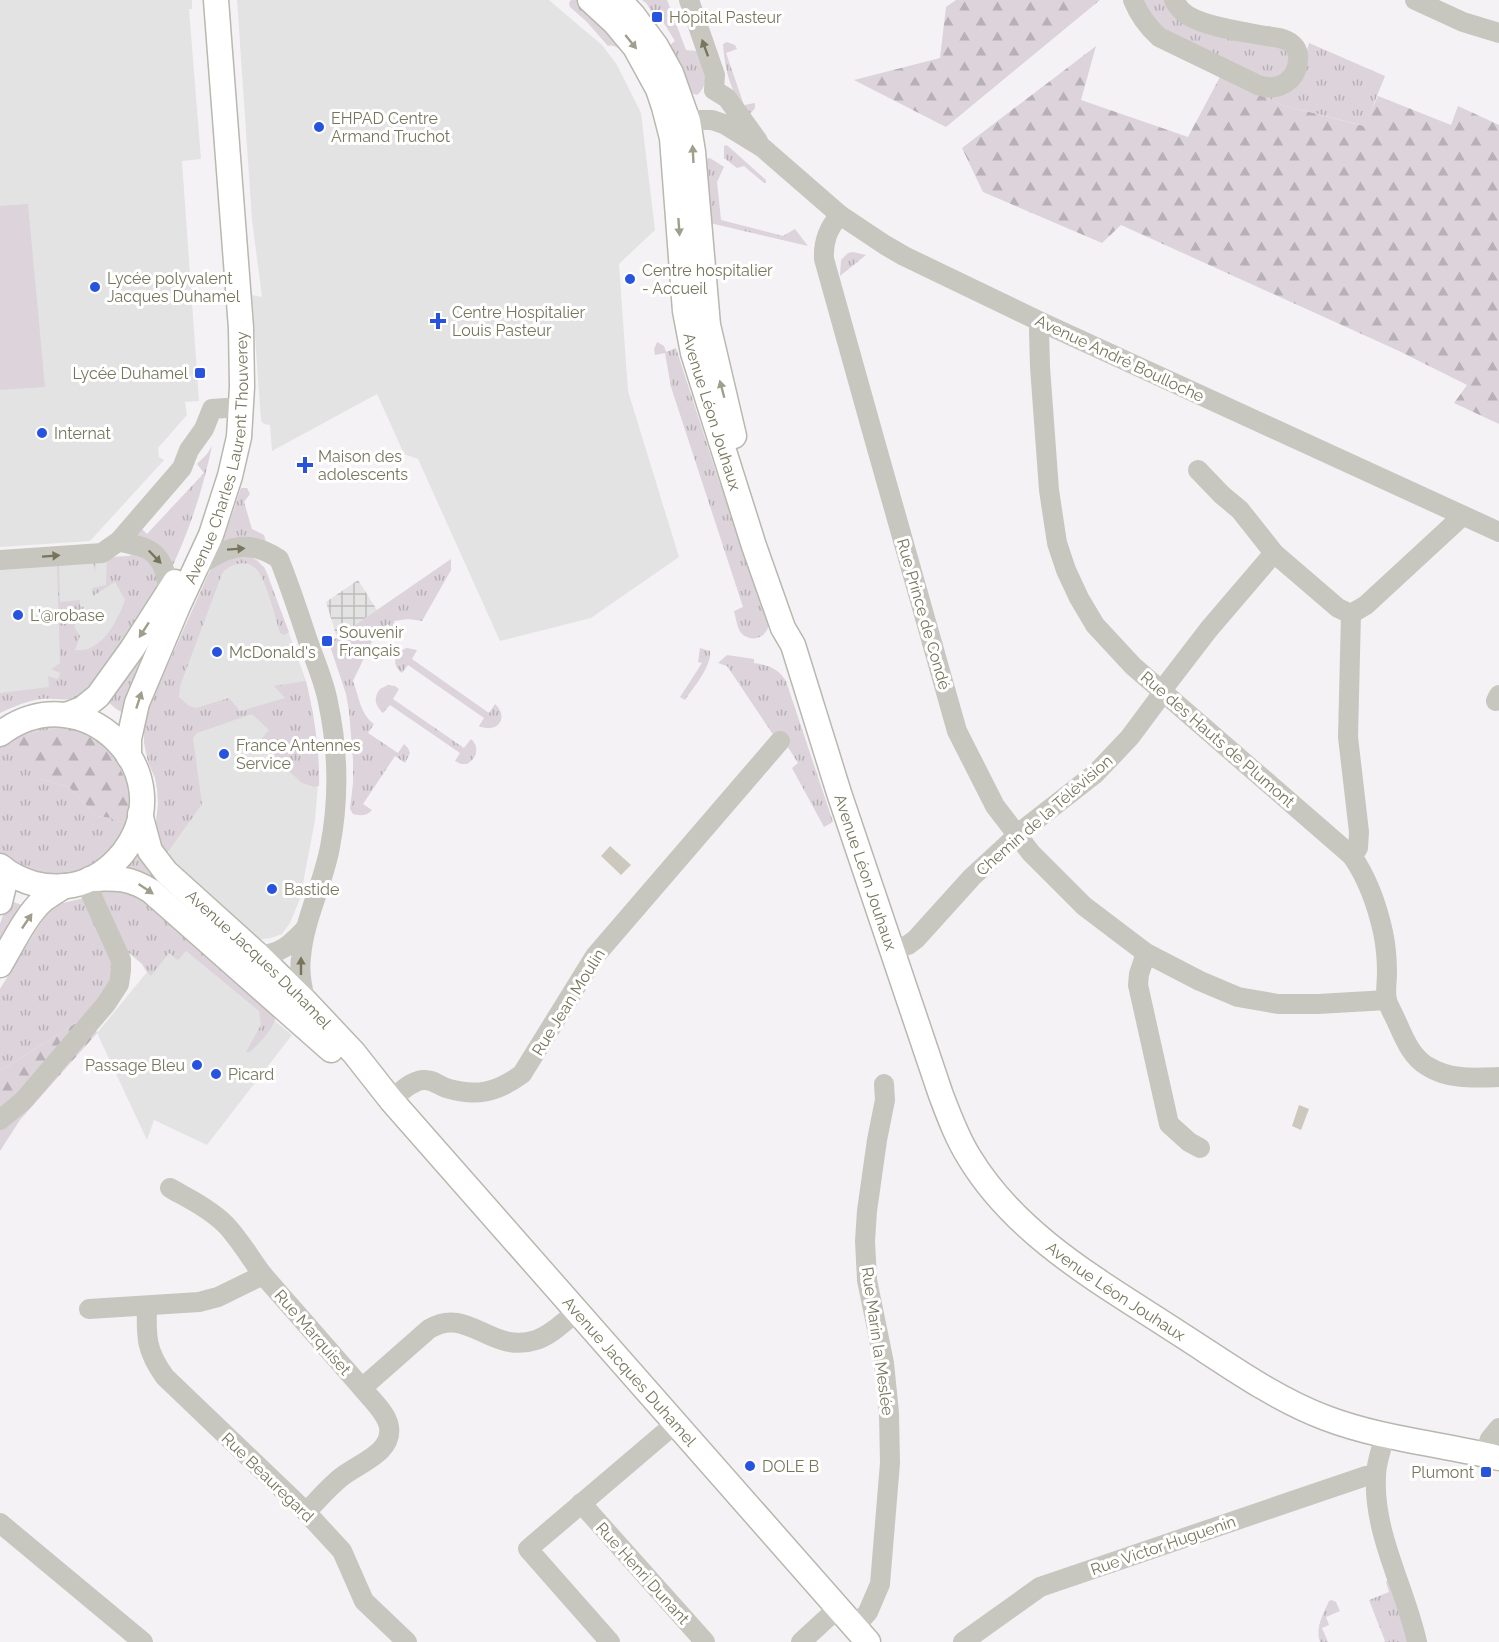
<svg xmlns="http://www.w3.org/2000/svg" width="1499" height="1642" font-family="Raleway,sans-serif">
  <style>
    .built { fill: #e4e3e3 }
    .industrial { fill: url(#industrial-grid) }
    .grass { fill: url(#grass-tufts); fill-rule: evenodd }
    .forest { fill: url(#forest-firs) }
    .park { fill: #dcd3db }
    .water { fill: #ccc8bd }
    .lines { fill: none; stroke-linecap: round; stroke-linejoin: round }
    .major-casing { stroke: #b8b8af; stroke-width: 27 }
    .minor { stroke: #c7c7c0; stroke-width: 20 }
    .major { stroke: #fff; stroke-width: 24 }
    .oneway { fill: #a09f8e }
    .oneway2 { fill: #77765d }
    .poi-dot { fill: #2853de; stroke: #fff; stroke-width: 2 }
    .labels { text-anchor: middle; stroke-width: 6; stroke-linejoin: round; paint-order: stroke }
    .poi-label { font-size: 16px; fill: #77765d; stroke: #fff; text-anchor: start }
    .street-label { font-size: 16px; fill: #77765d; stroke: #fff }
  </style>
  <defs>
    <pattern id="industrial-grid" width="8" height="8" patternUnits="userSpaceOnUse" patternTransform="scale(1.5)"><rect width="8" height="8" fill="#e4e3e3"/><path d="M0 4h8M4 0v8" fill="none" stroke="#bebdbb"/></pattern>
    <pattern id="grass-tufts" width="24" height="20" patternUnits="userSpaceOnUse" patternTransform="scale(1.5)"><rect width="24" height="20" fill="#dcd3db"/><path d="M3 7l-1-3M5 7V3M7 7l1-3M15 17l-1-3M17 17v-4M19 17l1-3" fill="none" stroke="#b7b0b5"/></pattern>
    <pattern id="forest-firs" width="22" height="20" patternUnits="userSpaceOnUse" patternTransform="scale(1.5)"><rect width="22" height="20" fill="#dcd3db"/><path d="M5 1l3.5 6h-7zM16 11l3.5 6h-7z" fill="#b7b0b5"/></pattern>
  </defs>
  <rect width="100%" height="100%" fill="#f4f2f5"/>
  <g class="built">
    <path d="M0,0H192V9H189L201,159L182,161L199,401L185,402L187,415L158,448L159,457L164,460L90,541L0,547Z"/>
    <path d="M237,0H549L602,45L617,65L641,113L655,230L619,264L628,391L679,557L591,618L500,641L418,459L404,454L377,394L272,451L270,425L264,424L261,421L252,295L262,297L252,220Z"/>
    <path d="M135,555L156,576L70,684L0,699V565Z"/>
    <path d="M257,559L267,572L306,681L313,714L319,771L315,820L300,899L290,923L282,934L271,938L256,940L170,860L155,738L207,577L212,567Z"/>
    <path d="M175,938L292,1035L207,1145L154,1120L147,1140L97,1033Z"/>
  </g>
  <path class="industrial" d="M358,580L377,610L337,638L326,602Z"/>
  <g class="grass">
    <path d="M571,0H580L601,19L625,54C621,50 614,44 608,46L586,21L570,7L569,3Z"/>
    <path d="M642,0H667L686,50L697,51C703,66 712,83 697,95L690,93L684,73L670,45L675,41L657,12L652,13L647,4Z"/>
    <path d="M1138,0H1169L1285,47L1294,60L1276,82L1167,36Z"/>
    <path d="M727,42L735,45L737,49L726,53L744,105L755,103V108L751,113L750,114C730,94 725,70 723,44Z"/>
    <path d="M1309,43L1385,76L1365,126L1282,105L1221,75L1262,91L1301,70Z"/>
    <path d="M725,145L728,146L766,180V183H764L744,166L737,168L724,158V147Z"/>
    <path d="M710,158L724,167L717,182L721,220L783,236L795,229L808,246L710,223L705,159Z"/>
    <path d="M853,252L866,255L840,276L841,260L848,253Z"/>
    <path d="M657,342L664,346L666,352L676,348L717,475L769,621C769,636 754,644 742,634C737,629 736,618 734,611L743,607L671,387L665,353L655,355L654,349Z"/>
    <path d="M212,446C203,488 191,526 173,565H170L135,535L139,526L147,534L204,473L197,464L207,454Z"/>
    <path d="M241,488H247L250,494L244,502L252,529L264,535L267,545L222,544Z"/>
    <path d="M132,553H139L158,570L159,591L94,684C91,687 87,692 84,694C73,703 54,698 41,699C26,701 13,707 0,713V693L49,687L48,676L58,679L60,673L51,669L60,663L57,562L96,559L95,573L93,561L59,565L60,602L80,600V606L84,607L74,627L80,636L75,650C101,654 118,620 125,600L115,582L93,596L92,588L106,585L107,558L131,556Z"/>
    <path d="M238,556L252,557L264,567L289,632L285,635L280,633C275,617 267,583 258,571C252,564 245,562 237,564C230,566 225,569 222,574L180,686L179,697L189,706L196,708L229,698L240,711L285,698L274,686L306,681C314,715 320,751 319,786L314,787L302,783L258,743L269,730L252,714L197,733L193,738L202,804L165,856L162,851L155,830L158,804L157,789L155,778L148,762L144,743V722L149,707L207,577L212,567Z"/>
    <path d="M451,559V570L422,621L408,619L394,621L398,633L395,634L388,624L378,631L374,637L353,681C359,696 360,714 374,724L368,733L398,753L404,744L408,748L410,753L405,763L395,756L363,804L372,810C367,816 361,816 353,814L350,809L353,783V760L349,711L346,694L329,643Z"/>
    <path d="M170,599L127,715L116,709L104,698Z"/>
    <path d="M407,648L417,650L412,659L489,713L495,704C510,718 497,734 479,726L484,718L408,665L402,673C391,665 394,652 407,648Z"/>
    <path d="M700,648L710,651C712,666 693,688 685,700L680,697L702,663L698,662Z"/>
    <path d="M727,655L754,659V663C768,665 778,668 786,681L833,822L824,827L792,768L798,763L779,733L774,736L727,666L718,663Z"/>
    <path d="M388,685L395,686L399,689L393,699L464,748L471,739C480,747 477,758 467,764H461L455,761L460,753L390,705L383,713C375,705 373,698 380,689Z"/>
    <path d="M37,724L87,728L123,761L133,804L119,846L84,873L40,877L0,855V746ZM62,727L117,764L128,791L129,803L122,823L111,818L97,816L69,787L40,779L26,734Z"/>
    <path d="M140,846L175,887L166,897L123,870Z"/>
    <path d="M114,890L125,892L137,896L172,920L276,1016C273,1031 260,1042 250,1052H246L261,1025L259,1011L186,951L178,960L169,953L151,976L146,971L142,964L128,952L115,933L99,893Z"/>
    <path d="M84,898L113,952V980L92,1013L0,1071V989L36,930L51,908L59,904Z"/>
    <path d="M8,900L22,905L0,939V924Z"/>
    <path d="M1389,1578L1408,1642H1384L1385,1641L1369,1600L1389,1592L1386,1582Z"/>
    <path d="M1332,1600L1336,1602L1340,1611L1326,1617L1329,1625L1322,1628L1328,1642H1320C1315,1628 1323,1614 1329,1601Z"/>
  </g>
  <g class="forest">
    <path d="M956,0H1100L946,127L854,80L940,58L946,7Z"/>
    <path d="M1096,46L1081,100L1188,137L1221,75L1282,105L1364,126L1378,96L1451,125L1458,106L1499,125V424L1454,403L1467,385L1399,351L1121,225L1102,243L983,192L962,148Z"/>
    <path d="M62,727C69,729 77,730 84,734C106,744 125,769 128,793C130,802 128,812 127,821L122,823L111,818L97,816L69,787L40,779L24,766L10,747L26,734Z"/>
    <path d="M92,1013L97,1033L20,1120L0,1151V1071Z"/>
  </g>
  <path class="park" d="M28,204L45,387L0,390V206Z"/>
  <g class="water">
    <path d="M610,846L631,865L621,875L601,856Z"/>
    <path d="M1299,1105L1309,1109L1301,1130L1292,1126Z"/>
  </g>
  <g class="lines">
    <defs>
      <g id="major">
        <path id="s1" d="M590,0L615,23L635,47L658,89L664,107L672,138L685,311L693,353L754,546L783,628L793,645L839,793L941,1095C949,1116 957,1138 969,1157C1018,1238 1104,1284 1180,1334C1227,1364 1273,1398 1326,1418C1381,1439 1442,1444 1499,1458"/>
        <path d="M619,0L633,15L656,46L671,73L688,121L693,152L708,325L734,436"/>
        <path d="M66,715L82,709L98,696L132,649L175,582"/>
        <path d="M0,734C83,671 185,773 123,853C110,869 92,881 73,885C47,890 20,883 0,866"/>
        <path id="s2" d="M129,757V739L137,703L178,606L211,535L230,476L239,437L242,387L241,328L216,0"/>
        <path id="s3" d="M140,814L150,851L166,872L258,955L306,1002L354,1053L391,1100L868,1642"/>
        <path d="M90,879C115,878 129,877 151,891L331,1050"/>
        <path d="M0,902L5,881L3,869"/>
        <path d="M0,965C12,945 26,915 43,900C49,895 57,891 64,886"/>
      </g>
    </defs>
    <use href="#major" class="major-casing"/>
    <g class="minor">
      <path d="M689,0L715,75L714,90L727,98L758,141"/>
      <path d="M1133,0C1139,15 1147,26 1159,37L1258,85C1277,92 1296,82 1298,61C1299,55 1297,48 1292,44C1285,38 1275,37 1266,36C1245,32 1197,26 1182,11C1179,8 1176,4 1174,0"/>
      <path d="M1415,0L1463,22L1499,33"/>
      <path d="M675,124L698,120H712L724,124L763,148L840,215L885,245L904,256L1041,322L1499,532"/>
      <path d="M840,215C828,228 823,241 824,259L874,438L957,731L995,806L1031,853L1084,906L1146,953L1200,981L1238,997L1278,1004H1318L1387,1000"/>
      <path d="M1041,322L1039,330L1040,367L1049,490L1057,543L1066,570L1079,598L1095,625L1133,666L1352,856C1368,879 1377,905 1383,932C1386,946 1387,960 1387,973C1387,982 1385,993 1387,1001C1389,1006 1392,1012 1395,1018C1403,1035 1410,1056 1427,1066C1449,1080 1475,1078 1499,1077"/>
      <path d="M1198,470L1222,495L1240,510L1274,553L1338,608L1351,614"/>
      <path d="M119,541C126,544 134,544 142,547C163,554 167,574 168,594"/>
      <path d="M0,560L102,553L119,541L182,468L189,450L204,429L212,409L226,408"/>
      <path d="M196,567C225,548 247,537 279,559C290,586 299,614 308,641C315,661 324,681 328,702C338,749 339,800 330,847C323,885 304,919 301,957C299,972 302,988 306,1002L302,1006"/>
      <path d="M1351,614L1348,737L1359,832L1358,848L1352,856"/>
      <path d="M1351,614L1366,605L1457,521L1461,515"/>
      <path d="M1496,701L1499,695"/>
      <path d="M891,950L908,945L916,939L972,877L1023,830L1096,773L1130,737L1159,698L1166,685L1209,629L1274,553"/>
      <path d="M1146,953L1139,974L1138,985L1169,1124L1189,1142L1200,1148"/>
      <path d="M258,955C280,955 291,944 305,929"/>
      <path d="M391,1100C400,1092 411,1081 423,1080C432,1079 438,1085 446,1088C476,1097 496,1093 522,1074L595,956L780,741"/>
      <path d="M0,1120L23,1101L106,1004L119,984L121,970V960L85,881"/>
      <path d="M170,1188C189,1199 210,1209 226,1225C240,1240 251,1259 263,1275"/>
      <path d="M147,1306C146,1337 146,1351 165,1377L306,1512L342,1551L364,1601L407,1642"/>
      <path d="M89,1309L199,1302L218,1297L263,1275L362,1388L429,1329C468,1305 491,1355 536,1340C552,1335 564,1321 578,1311"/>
      <path d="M1385,1435C1382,1448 1376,1462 1376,1476C1373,1534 1405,1587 1417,1642"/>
      <path d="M1485,1454L1490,1439L1499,1428"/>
      <path d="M581,1503L705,1642"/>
      <path d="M306,1512C317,1501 327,1489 339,1479C356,1464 393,1454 389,1427C387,1413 371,1399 362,1388"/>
      <path d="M0,1523L143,1642"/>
      <path d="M855,1627L868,1612L880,1584L890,1463L889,1413L884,1363L867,1280L865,1241L867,1211L877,1140L885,1100L884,1084"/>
      <path d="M610,1642L528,1549L676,1423"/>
      <path d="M801,1642L838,1608"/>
      <path d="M963,1642L1040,1587L1366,1476L1376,1475"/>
    </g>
    <use href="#major" class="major"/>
  </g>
  <defs><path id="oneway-solid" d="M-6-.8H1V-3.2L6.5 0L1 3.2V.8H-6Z" transform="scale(1.5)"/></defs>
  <g class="oneway">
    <use href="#oneway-solid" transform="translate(631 42) rotate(51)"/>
    <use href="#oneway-solid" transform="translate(693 154) rotate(-93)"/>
    <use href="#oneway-solid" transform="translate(679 227) rotate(86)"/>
    <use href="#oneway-solid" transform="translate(722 389) rotate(-105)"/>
    <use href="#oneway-solid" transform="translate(144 630) rotate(123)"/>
    <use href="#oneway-solid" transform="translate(139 700) rotate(-72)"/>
    <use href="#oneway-solid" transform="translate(146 889) rotate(34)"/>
    <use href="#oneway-solid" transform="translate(27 921) rotate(-56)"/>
  </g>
  <g class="oneway2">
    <use href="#oneway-solid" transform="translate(705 48) rotate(-110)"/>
    <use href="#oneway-solid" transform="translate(236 549) rotate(-4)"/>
    <use href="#oneway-solid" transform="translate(51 556) rotate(-4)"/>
    <use href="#oneway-solid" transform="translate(155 557) rotate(46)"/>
    <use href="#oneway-solid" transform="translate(301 966) rotate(-90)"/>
  </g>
  <g class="poi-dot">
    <rect x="651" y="11" width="12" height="12" rx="3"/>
    <circle cx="319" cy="127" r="6"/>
    <circle cx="630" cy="279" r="6"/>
    <circle cx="95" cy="287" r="6"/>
    <path d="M435 312h6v6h6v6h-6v6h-6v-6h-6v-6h6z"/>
    <rect x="194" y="367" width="12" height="12" rx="3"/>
    <circle cx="42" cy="433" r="6"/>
    <path d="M302 456h6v6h6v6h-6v6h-6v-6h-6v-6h6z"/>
    <circle cx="18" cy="615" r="6"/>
    <rect x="321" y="635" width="12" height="12" rx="3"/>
    <circle cx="217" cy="652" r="6"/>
    <circle cx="224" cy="754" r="6"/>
    <circle cx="272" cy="889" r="6"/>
    <circle cx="197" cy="1065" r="6"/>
    <circle cx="216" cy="1074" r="6"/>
    <circle cx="750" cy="1466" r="6"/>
    <rect x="1480" y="1466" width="12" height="12" rx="3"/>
  </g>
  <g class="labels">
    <g class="poi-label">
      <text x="669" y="23">Hôpital Pasteur</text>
      <text x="331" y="124">EHPAD Centre<tspan x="331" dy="18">Armand Truchot</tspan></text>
      <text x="642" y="276">Centre hospitalier<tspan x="642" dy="18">- Accueil</tspan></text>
      <text x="107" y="284">Lycée polyvalent<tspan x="107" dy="18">Jacques Duhamel</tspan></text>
      <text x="452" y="318">Centre Hospitalier<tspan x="452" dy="18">Louis Pasteur</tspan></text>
      <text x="188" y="379" text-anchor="end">Lycée Duhamel</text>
      <text x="54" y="439">Internat</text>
      <text x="318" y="462">Maison des<tspan x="318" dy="18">adolescents</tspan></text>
      <text x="30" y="621">L'@robase</text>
      <text x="339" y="638">Souvenir<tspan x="339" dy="18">Français</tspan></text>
      <text x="229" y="658">McDonald's</text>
      <text x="236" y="751">France Antennes<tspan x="236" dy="18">Service</tspan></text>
      <text x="284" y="895">Bastide</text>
      <text x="185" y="1071" text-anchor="end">Passage Bleu</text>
      <text x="228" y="1080">Picard</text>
      <text x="762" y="1472">DOLE B</text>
      <text x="1474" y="1478" text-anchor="end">Plumont</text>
    </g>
    <g class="street-label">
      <text transform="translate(1120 358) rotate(25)" y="6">Avenue André Boulloche</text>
      <text dy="6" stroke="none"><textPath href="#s1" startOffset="442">Avenue Léon Jouhaux</textPath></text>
      <text dy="6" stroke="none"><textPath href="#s2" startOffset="316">Avenue Charles Laurent Thouverey</textPath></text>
      <text transform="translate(924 614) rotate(74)" y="6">Rue Prince de Condé</text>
      <text transform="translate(1218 739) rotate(41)" y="6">Rue des Hauts de Plumont</text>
      <text transform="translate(1044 815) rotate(-41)" y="6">Chemin de la Télévision</text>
      <text dy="6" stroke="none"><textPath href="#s1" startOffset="928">Avenue Léon Jouhaux</textPath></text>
      <text dy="6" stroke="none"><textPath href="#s3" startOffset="192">Avenue Jacques Duhamel</textPath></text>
      <text transform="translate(568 1002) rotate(-58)" y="6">Rue Jean Moulin</text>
      <text dy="6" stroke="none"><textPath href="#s1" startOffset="1432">Avenue Léon Jouhaux</textPath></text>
      <text transform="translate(313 1332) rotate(49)" y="6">Rue Marquiset</text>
      <text transform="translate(878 1341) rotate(82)" y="6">Rue Marin la Meslée</text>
      <text dy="6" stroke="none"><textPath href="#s3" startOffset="747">Avenue Jacques Duhamel</textPath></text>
      <text transform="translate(268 1477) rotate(44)" y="6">Rue Beauregard</text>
      <text transform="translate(1163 1545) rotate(-19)" y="6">Rue Victor Huguenin</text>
      <text transform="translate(643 1573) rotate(48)" y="6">Rue Henri Dunant</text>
    </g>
  </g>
</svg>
